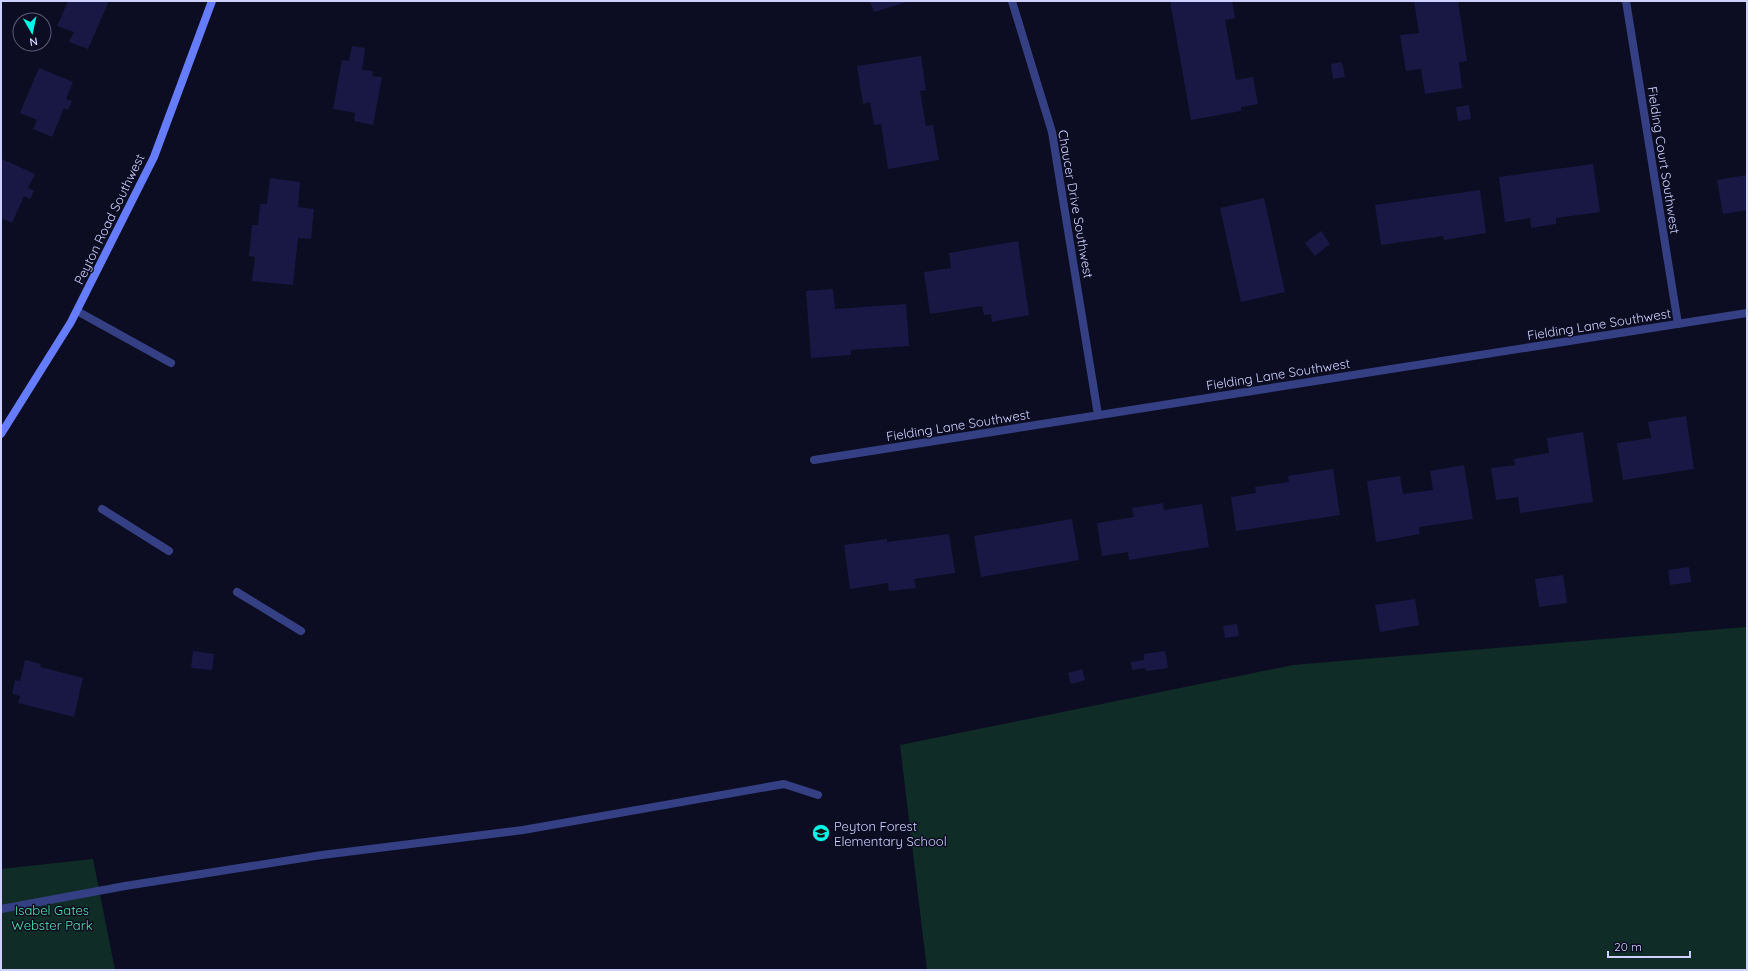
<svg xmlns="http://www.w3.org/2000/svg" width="1748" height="971" font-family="Quicksand,sans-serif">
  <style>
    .green { fill: #0f2d26 }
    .building { fill: #191844 }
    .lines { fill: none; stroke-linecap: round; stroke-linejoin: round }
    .lane { stroke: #354084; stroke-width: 8 }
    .street { stroke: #354084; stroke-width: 8 }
    .secondary { stroke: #657cff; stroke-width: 8 }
    .labels { text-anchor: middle; stroke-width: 3; stroke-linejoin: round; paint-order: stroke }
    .street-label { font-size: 13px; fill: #ced1ff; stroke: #0c0d22 }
    .poi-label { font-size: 13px; fill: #ced1ff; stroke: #0c0d22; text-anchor: start }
    .park-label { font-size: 13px; fill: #54e5a7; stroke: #0c0d22 }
  </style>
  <rect width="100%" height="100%" fill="#0c0d22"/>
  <g class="green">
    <path d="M1747,627V970H927L900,745L1293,665Z"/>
    <path d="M93,859L115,970H1V869Z"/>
  </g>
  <g class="building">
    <path d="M68,1H109L88,49L69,42L74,32L57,26Z"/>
    <path d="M870,1H910L874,12Z"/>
    <path d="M1170,1H1232L1235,18L1225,20L1236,80L1253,77L1258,104L1241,107V111L1191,120Z"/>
    <path d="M1414,1H1458L1467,61L1459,62L1462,88L1425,94L1421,69L1406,71L1400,35L1419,33Z"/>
    <path d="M352,46L365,48L362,70L373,71L372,76L382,77L373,125L354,121L355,113L333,109L342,60L349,61Z"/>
    <path d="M921,56L926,90L920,91L926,126L933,125L939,160L888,169L881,124L874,125L870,102L863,104L857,66Z"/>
    <path d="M1342,62L1345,77L1333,79L1331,64Z"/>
    <path d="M39,68L73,82L66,99L72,101L68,110L64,108L52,137L33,129L37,120L20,113Z"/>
    <path d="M1469,105L1471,119L1458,121L1456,107Z"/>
    <path d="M2,159L35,174L28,188L34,191L30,199L24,196L12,223L1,218Z"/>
    <path d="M1593,164L1600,212L1556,218V224L1531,228L1530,218L1505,222L1499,177Z"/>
    <path d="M1747,175V210L1723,214L1717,180Z"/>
    <path d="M270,178L300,182L298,207L314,209L311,239L298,238L293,285L252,281L255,257L249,256L252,225H258L260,204H267Z"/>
    <path d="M1480,190L1486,233L1444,240L1443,236L1381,245L1375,205Z"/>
    <path d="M1264,198L1285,292L1241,302L1220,208Z"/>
    <path d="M1321,231L1330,244L1315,256L1305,243Z"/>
    <path d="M1018,241L1029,315L992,322L991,314L984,315L982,306L930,314L924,272L951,268L949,253Z"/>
    <path d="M833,289L835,309L906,304L909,346L851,350V355L811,358L806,291Z"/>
    <path d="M1686,416L1694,469L1623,480L1617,443L1651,438L1648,422Z"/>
    <path d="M1583,432L1593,502L1520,513L1518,497L1496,500L1491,468L1515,465L1514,459L1549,453L1547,438Z"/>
    <path d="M1464,465L1473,519L1419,527L1420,534L1376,542L1367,481L1400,476L1403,494L1433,490L1430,471Z"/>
    <path d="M1333,469L1340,515L1236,531L1231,497L1256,493L1255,487L1289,482L1288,476Z"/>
    <path d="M1163,503L1164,510L1202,504L1209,547L1129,560L1128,552L1102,556L1097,523L1134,517L1132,508Z"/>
    <path d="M1072,519L1079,560L981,577L974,536Z"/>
    <path d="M949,534L955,573L914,579L916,588L889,591L888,583L850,589L844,545L887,539V542Z"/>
    <path d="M1689,567L1691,582L1670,585L1668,570Z"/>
    <path d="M1563,575L1567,603L1539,607L1535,579Z"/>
    <path d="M1415,599L1419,625L1380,632L1375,605Z"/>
    <path d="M1237,624L1239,636L1225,638L1223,626Z"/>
    <path d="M193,651L214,654L212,670L191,668Z"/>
    <path d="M1165,651L1168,668L1146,671L1145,668L1132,670L1131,662L1144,660V654Z"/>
    <path d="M25,660L41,664L40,667L83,678L74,717L18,703L20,696L12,694L15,680L20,681Z"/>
    <path d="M1082,669L1085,680L1071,684L1068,673Z"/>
  </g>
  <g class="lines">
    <g class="lane">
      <path d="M77,311L171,363"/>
      <path d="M102,509L169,551"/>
      <path d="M237,592L301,631"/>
      <path d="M1,909L125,886L322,855L523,830L784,784L818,795"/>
    </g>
    <g class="street">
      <path d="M1012,1L1052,132L1098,415"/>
      <path d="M1626,1L1678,324"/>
      <path d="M814,460L1747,313"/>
    </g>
    <path class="secondary" d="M1,434L71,322L154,157L212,1"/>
  </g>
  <defs>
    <symbol id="school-disc" viewBox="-11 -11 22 22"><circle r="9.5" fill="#00f9e6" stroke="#0c0d22"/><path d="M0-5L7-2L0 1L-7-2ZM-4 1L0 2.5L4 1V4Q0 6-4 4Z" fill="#111"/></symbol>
  </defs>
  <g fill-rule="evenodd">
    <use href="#school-disc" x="811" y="823" width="20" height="20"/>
  </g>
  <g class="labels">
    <g class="street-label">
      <text transform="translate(1664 160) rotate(81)" y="5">Fielding Court Southwest</text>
      <text transform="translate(1076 204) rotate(80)" y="5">Chaucer Drive Southwest</text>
      <text transform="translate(109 219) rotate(-64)" y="5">Peyton Road Southwest</text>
      <text transform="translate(1599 324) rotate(-9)" y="5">Fielding Lane Southwest</text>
      <text transform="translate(1278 374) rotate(-9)" y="5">Fielding Lane Southwest</text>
      <text transform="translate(958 425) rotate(-9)" y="5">Fielding Lane Southwest</text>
    </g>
    <g class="poi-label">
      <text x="834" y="831">Peyton Forest<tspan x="834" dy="15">Elementary School</tspan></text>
    </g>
    <g class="park-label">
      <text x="52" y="915">Isabel Gates<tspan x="52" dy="15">Webster Park</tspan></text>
    </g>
  </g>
  <rect width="1748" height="971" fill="none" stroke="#ced1ff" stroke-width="4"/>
  <g transform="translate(32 32) rotate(171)"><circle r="19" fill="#0c0d22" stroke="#5a5b7a"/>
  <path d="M0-3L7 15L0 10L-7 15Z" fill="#00f9e6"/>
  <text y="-6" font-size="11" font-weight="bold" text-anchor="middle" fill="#ced1ff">N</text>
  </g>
  <path d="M1608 951v6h82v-6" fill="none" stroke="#ced1ff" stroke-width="2"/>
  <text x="1614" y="951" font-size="12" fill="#ced1ff" stroke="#0c0d22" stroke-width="3" paint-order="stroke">20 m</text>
</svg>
